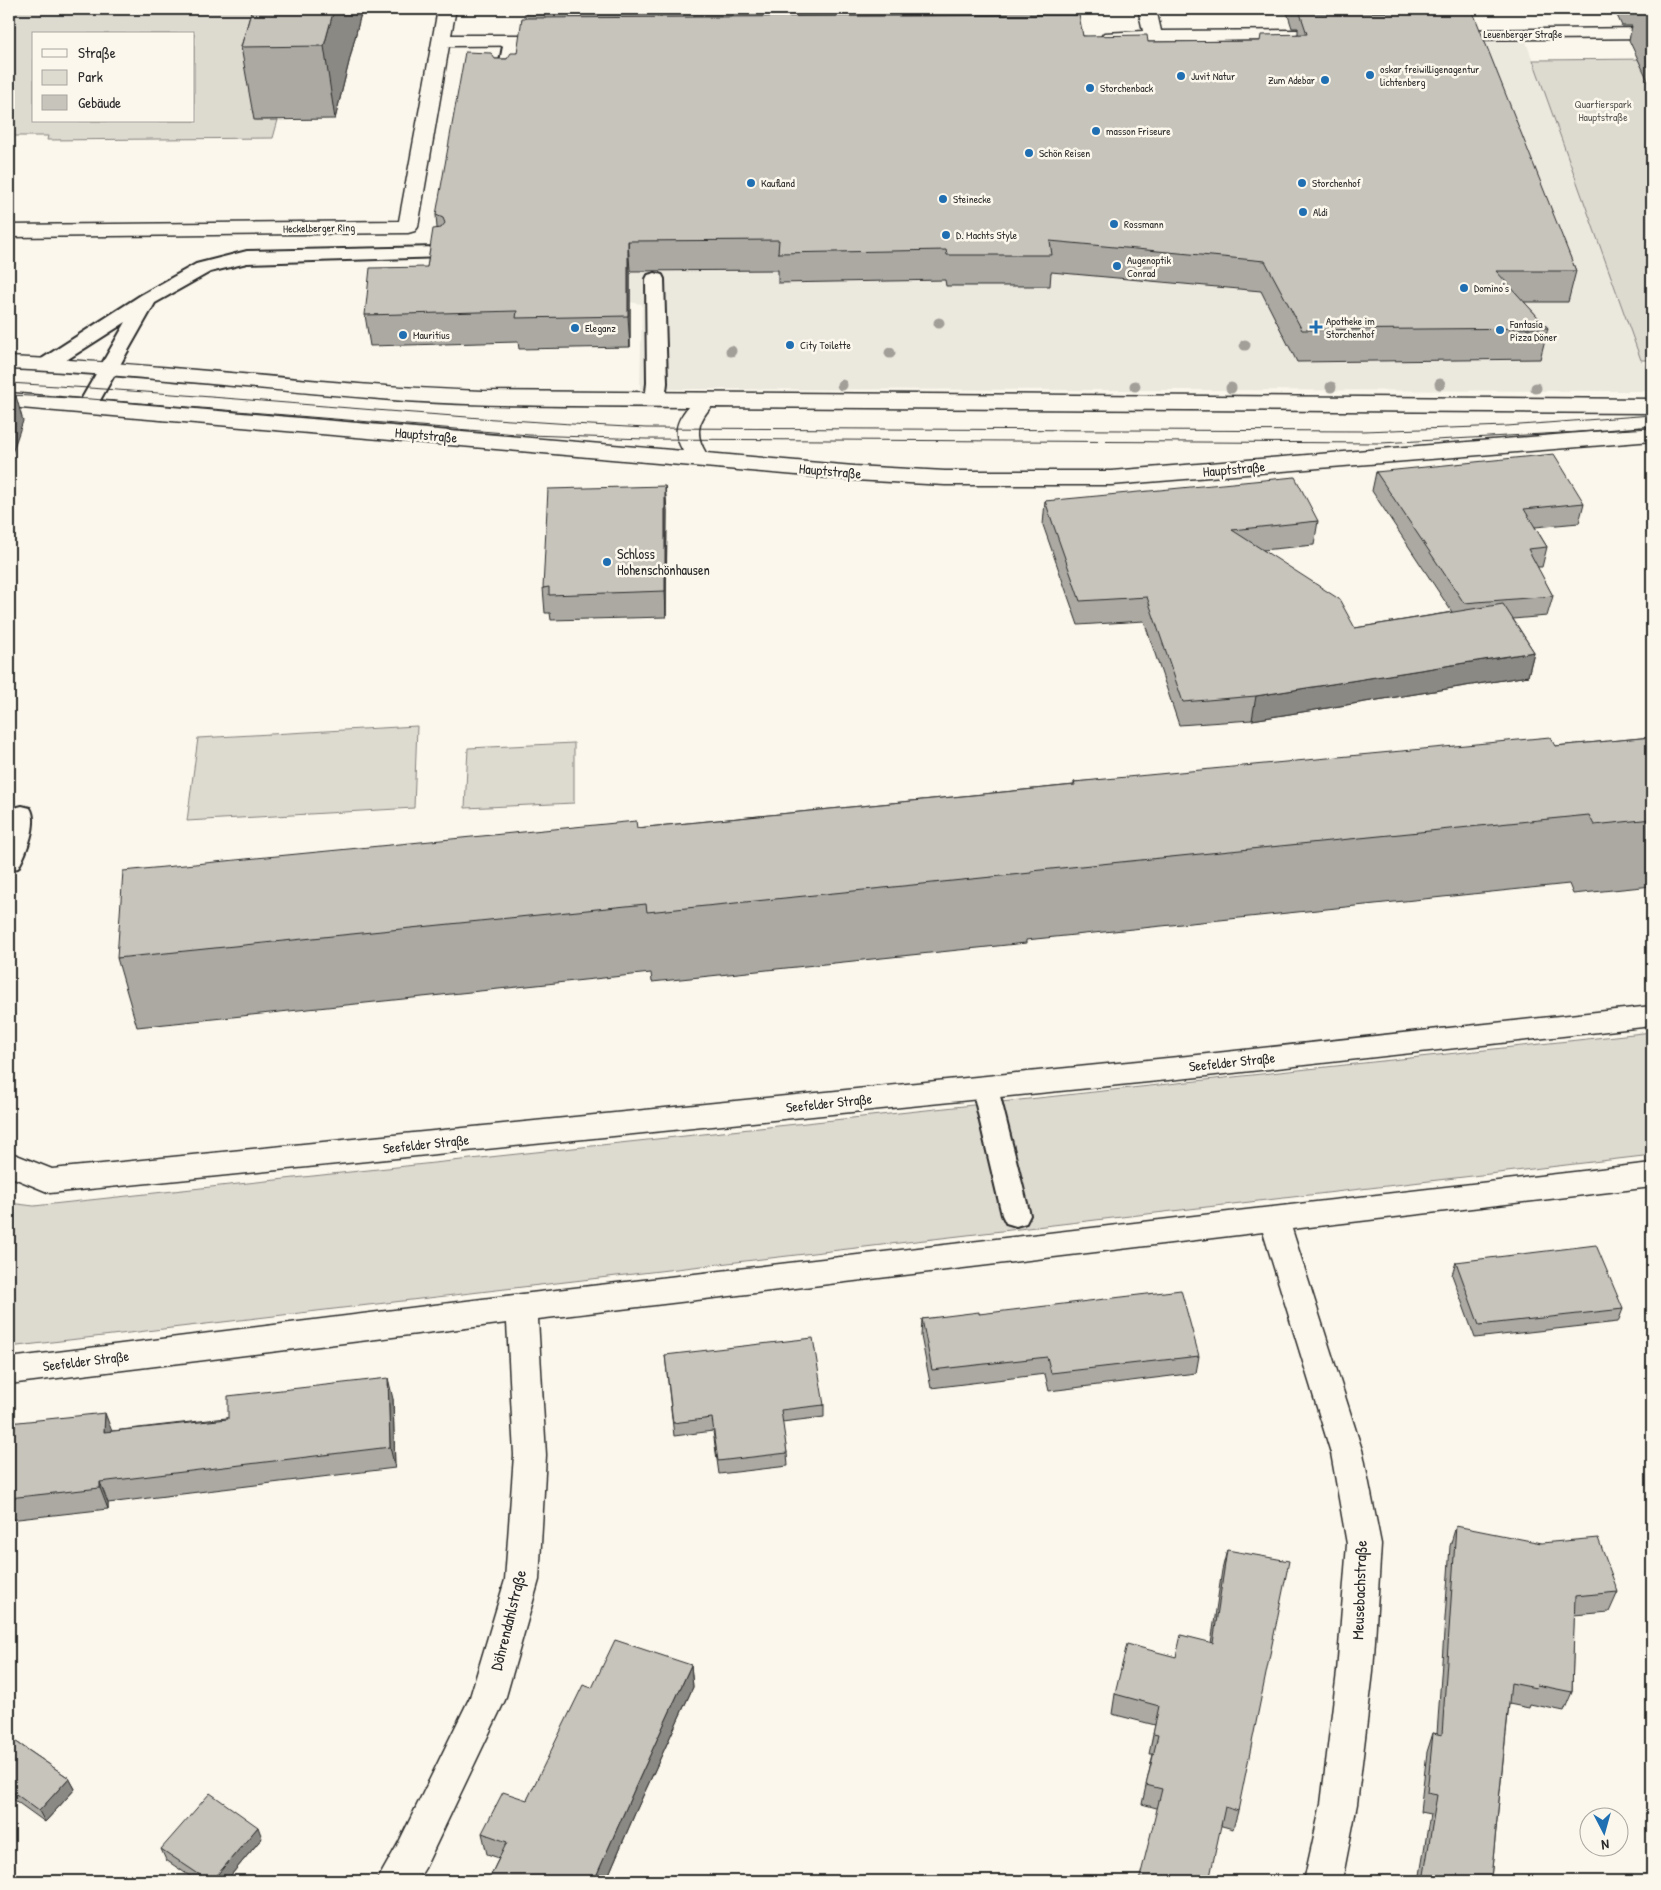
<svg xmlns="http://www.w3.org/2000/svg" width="1661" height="1890" font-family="'Patrick Hand',sans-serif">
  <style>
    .built { fill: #ebe8de }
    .green { fill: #dddad0; stroke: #84827e; fill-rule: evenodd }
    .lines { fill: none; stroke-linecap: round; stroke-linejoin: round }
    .service-casing { stroke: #2b2b2b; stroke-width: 4 }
    .minor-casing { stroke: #2b2b2b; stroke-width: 3 }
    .secondary-casing { stroke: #2b2b2b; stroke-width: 3 }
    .service { fill: #fbf7ec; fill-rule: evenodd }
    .minor { fill: #fbf7ec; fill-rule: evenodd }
    .secondary { fill: #fbf7ec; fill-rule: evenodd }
    .tram { stroke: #2b2b2b; stroke-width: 1 }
    .tree { fill: #a19f98 }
    .wall { fill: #aba9a2; stroke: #2b2b2b }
    .shaded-wall { fill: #8b8984; stroke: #2b2b2b }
    .building { fill: #c7c4bc; stroke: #2b2b2b }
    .poi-dot { fill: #1f6fb2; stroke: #fbf7ec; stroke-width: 2 }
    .labels { text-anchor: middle; stroke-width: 5; stroke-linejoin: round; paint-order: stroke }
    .far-street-label { font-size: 11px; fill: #2b2b2b; stroke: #fbf7ec }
    .far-poi-label { font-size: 11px; fill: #2b2b2b; stroke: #fbf7ec; text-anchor: start }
    .far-park-label { font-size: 11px; fill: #585754; stroke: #fbf7ec }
    .street-label { font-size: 14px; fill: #2b2b2b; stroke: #fbf7ec }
    .poi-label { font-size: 14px; fill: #2b2b2b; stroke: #fbf7ec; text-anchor: start }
    .near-street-label { font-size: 16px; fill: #2b2b2b; stroke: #fbf7ec }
  </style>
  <rect width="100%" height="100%" fill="#fbf7ec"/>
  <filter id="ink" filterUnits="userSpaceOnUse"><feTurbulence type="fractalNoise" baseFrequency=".02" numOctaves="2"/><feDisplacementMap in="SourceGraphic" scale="10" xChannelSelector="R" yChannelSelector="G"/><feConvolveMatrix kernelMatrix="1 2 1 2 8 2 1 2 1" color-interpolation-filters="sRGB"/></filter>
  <g filter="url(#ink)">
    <path class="built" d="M1525,39L1652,386V391L640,389L642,304L435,273L575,44Z"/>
    <g class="green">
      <path d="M9,9H293L255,120H278L273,138L47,140L48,136H9ZM34,34H194V121H34Z"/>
      <path d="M1652,59V360H1641L1533,60Z"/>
      <path d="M417,726L414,808L187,821L198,738Z"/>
      <path d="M574,743V803L465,808L468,748Z"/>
      <path d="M1652,1032V1155L9,1347V1203L34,1206Z"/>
    </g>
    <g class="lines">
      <defs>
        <g id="service">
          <path d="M512,36L518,38L520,41L512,82L510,86H498L496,82L504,41L506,38Z"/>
          <path d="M438,247L445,249L447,253L445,257L247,263L210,272L155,303L95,409L88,411L81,409L78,405L126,322L54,368L47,370L40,368L37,364L40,360L141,295L196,264L247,251Z"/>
          <path d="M655,273L662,275L664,279L667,383L665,400L662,404L655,406L648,404L645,400L647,383L646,279L648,275Z"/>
          <path d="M22,806L30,808C39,822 26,854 18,868L9,870L10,814L14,808Z"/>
          <path d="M985,1078L994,1081L998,1088L1030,1215L1026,1223L1016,1226L1006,1223L1002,1215L972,1088L976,1081Z"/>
        </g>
        <g id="minor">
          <path d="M438,9H456L451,35H557L563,36L566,40L563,44L557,45L449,46L418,227L415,231L408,233L9,237V225L399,221Z"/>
          <path d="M1138,9H1156L1161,31L1297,30L1303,31L1306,35L1303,39L1297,40L1153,42L1104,41L1101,37L1104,33L1143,31Z"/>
          <path d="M1652,28V38L1443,40L1437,39L1434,35L1437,31L1443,30Z"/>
          <path d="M1652,1006V1026L1198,1077L50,1193L9,1176V1152L52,1169L1198,1055Z"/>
          <path d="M1652,1163V1187L1292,1229L1363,1453L1381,1544L1373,1672L1357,1804L1342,1881H1304L1321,1804L1337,1672L1347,1544L1331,1453L1263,1232L538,1319L546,1455L539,1580L505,1700L425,1868L417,1881H377L399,1842L470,1697L505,1580L514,1455L507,1323L9,1384V1358L522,1294Z"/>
        </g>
        <path id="secondary" d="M9,357C167,363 325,386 483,391L1652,399V413L711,407C697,423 695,435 706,453L854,466L945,471H1111L1652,427V441L1111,485H945L854,480L9,407V393L683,451C673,434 675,423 688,407C594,406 499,407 405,401C273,391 141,375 9,369Z"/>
      </defs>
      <use href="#service" class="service-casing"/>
      <use href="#minor" class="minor-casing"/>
      <use href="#secondary" class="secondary-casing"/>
      <use href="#service" class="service"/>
      <use href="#minor" class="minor"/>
      <use href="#secondary" class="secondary"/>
      <g class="tram">
        <path d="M9,383C222,395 433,418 646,428L1363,431L1507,426L1652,415"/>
        <path d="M9,395L91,399L529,435L645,439L1381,443L1652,428"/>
      </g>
    </g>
    <g class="tree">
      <circle cx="939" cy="323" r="5.5"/>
      <circle cx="1245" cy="345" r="5.5"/>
      <circle cx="731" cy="351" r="5.5"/>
      <circle cx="890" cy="353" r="5.5"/>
      <circle cx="1440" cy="384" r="5.5"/>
      <circle cx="842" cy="385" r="5.5"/>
      <circle cx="1135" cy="386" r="5.5"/>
      <circle cx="1331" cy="387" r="5.5"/>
      <circle cx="1231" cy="388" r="5.5"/>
      <circle cx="1536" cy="388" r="5.5"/>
    </g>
    <g class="wall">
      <path d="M252,9H362L335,119L254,120L241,47Z"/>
      <path d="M525,9H1076V15L1083,36L1148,42L1260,41L1298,34V28H1292L1286,9H1465V12L1576,271L1568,302H1524L1548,328L1540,359L1297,362L1261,291L1051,272L1050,286H946L945,280L778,283V270L630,271V347L519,349L518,342L370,346L365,315L427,267L437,228L436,215L495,59H507L517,53L525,18Z"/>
      <path d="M1614,9H1652V89L1629,40L1632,26H1622Z"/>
      <path d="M1376,472L1584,503L1579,523L1535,527L1547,547L1542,567H1537L1553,596L1547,616L1513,619L1534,652L1528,676L1252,720L1179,725L1144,621L1078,625L1043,525L1045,501L1318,521L1314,545L1263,550L1355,628L1452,612L1372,491Z"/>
      <path d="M665,486L667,511L666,617L551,620L550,613H545L543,588Z"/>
      <path d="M1652,737V886L1573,894L1569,884L1026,940V943L652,982L651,973L137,1027L117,958L637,828L1074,785V782L1555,746Z"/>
      <path d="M1456,1262L1623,1309L1618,1322L1475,1338L1452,1275Z"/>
      <path d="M979,1314L1199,1356L1196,1373L1049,1391L1045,1374L931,1388L921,1336L922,1319Z"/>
      <path d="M665,1355L824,1405V1417L782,1422L787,1453L788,1466L719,1474L713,1431L674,1436Z"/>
      <path d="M393,1399L395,1468L108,1503V1509L9,1520V1423L112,1431Z"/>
      <path d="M1456,1526L1618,1592L1609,1612L1574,1615L1572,1692L1564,1711L1530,1704L1529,1708L1509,1704L1491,1878L1502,1881H1419L1430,1814L1420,1812L1427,1752L1433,1733L1437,1734L1450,1546Z"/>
      <path d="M1227,1550L1238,1811L1233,1829L1142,1804L1153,1754H1149L1155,1725L1112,1714L1115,1694L1176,1657L1211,1643L1222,1570Z"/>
      <path d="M691,1665L693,1687L636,1811L606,1881H488L499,1858L487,1854L482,1833L527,1800L592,1688Z"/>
      <path d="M9,1737L69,1778L75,1789L45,1822L9,1796Z"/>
      <path d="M262,1838L226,1881H197L166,1860L161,1849Z"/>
    </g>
    <g class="shaded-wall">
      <path d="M334,9H362L335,119L324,46Z"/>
      <path d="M628,241L630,271V347L628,316Z"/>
      <path d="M16,396L23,421L9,462V416Z"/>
      <path d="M665,486L667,511L666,617L665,591Z"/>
      <path d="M1534,652L1528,676L1252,720L1256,696Z"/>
      <path d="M388,1378L393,1399L395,1468L390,1447Z"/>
      <path d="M105,1413L113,1434L104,1432Z"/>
      <path d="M100,1482L108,1503V1509L100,1488Z"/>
      <path d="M691,1665L693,1687L636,1811L606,1881H594L634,1790Z"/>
      <path d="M69,1778L75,1789L45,1822L39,1811Z"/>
      <path d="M258,1827L262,1838L226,1881H212Z"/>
    </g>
    <g class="building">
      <path d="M252,9H334L324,46L241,47Z"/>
      <path d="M1473,12L1576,271H1496L1548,328L1302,330L1265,261L1050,241L1052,255H947L946,250L778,253L779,240L628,241V316L516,318L517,311L365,315L370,268L427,267L433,229L441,228L445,223L443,218L436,215L465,52L491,53L495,59H507L511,53H517L522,18L1079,15L1083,36L1147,35L1148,42L1260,41L1261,35L1307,34L1300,13Z"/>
      <path d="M9,396H16L9,416Z"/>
      <path d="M1554,454L1584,503L1524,509L1547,547L1528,549L1553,596L1464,603L1376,472Z"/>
      <path d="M1295,477L1318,521L1232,530L1339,599L1355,628L1503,604L1534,652L1256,696L1183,702L1147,597L1080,601L1045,501Z"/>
      <path d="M665,486V591L549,595V587L543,588L548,489Z"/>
      <path d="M1550,737L1555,746L1652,737V819L1594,825L1589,815L1031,871V873L647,912L646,904L117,958L123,871L636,821L637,828L1075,785L1074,782Z"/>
      <path d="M1596,1245L1623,1309L1479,1325L1456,1262Z"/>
      <path d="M1181,1290L1199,1356L1051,1373L1047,1357L932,1370L922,1319L979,1312V1314Z"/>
      <path d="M813,1338L824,1405L781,1410L787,1453L718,1461L712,1418L673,1423L665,1355Z"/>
      <path d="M388,1378L390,1447L100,1482V1488L9,1498V1423L105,1413L104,1432L228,1419V1396Z"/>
      <path d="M1456,1526L1541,1543L1598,1538L1618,1592L1575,1596L1572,1692L1537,1685L1536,1688L1511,1683L1491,1878L1502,1881H1423L1437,1795L1427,1793L1433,1733L1442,1735Z"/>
      <path d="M1227,1550L1289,1561L1238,1811L1225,1807L1209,1881H1139L1162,1789L1146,1785L1158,1735L1153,1734L1159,1706L1115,1694L1127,1644L1176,1657L1181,1635L1213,1643Z"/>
      <path d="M615,1640L691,1665L634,1790L594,1881H488L507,1842L482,1833L503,1792L527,1800L583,1685L592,1688Z"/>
      <path d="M9,1737L69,1778L39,1811L9,1789Z"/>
      <path d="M210,1793L258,1827L212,1881H209L161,1849Z"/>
    </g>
  </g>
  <g class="poi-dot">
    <circle cx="1370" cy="75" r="5"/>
    <circle cx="1181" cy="76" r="5"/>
    <circle cx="1325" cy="80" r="5"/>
    <circle cx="1090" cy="88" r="5"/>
    <circle cx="1096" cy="131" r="5"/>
    <circle cx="1029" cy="153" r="5"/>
    <circle cx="751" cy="183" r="5"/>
    <circle cx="1302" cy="183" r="5"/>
    <circle cx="943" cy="199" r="5"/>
    <circle cx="1303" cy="212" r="5"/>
    <circle cx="1114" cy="224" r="5"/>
    <circle cx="946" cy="235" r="5"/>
    <circle cx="1117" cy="266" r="5"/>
    <circle cx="1464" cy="288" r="5"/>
    <path d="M1313.5 319.5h5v5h5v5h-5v5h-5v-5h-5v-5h5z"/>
    <circle cx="575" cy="328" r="5"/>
    <circle cx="1500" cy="330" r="5"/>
    <circle cx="403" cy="335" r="5"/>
    <circle cx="790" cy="345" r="5"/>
    <circle cx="607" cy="562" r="5"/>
  </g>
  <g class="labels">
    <g class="far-street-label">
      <text x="1523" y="38">Leuenberger Straße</text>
      <text transform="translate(319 228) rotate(-1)" y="4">Heckelberger Ring</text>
    </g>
    <g class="far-poi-label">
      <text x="1380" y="73">oskar freiwilligenagentur<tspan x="1380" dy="13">lichtenberg</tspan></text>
      <text x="1191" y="80">Juvit Natur</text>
      <text x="1315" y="84" text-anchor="end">Zum Adebar</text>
      <text x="1100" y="92">Storchenback</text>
      <text x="1106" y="135">masson Friseure</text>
      <text x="1039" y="157">Schön Reisen</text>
      <text x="761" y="187">Kaufland</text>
      <text x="1312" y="187">Storchenhof</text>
      <text x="953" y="203">Steinecke</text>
      <text x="1313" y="216">Aldi</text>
      <text x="1124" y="228">Rossmann</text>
      <text x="956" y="239">D. Machts Style</text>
      <text x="1127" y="264">Augenoptik<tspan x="1127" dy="13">Conrad</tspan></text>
      <text x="1474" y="292">Domino's</text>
      <text x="1326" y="325">Apotheke im<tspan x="1326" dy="13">Storchenhof</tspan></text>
      <text x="1510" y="328">Fantasia<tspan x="1510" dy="13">Pizza Döner</tspan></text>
      <text x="585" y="332">Eleganz</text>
      <text x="413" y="339">Mauritius</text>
      <text x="800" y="349">City Toilette</text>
    </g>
    <g class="far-park-label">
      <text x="1603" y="108">Quartierspark<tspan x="1603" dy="13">Hauptstraße</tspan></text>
    </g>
    <g class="street-label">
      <text transform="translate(426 435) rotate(5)" y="5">Hauptstraße</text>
      <text transform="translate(1234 469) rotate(-5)" y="5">Hauptstraße</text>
      <text transform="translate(830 471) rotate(5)" y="5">Hauptstraße</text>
      <text transform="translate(1232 1062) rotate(-6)" y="5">Seefelder Straße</text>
      <text transform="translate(829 1103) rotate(-6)" y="5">Seefelder Straße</text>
      <text transform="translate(426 1144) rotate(-6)" y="5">Seefelder Straße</text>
      <text transform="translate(86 1361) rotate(-7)" y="5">Seefelder Straße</text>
    </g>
    <g class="poi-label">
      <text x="617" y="559">Schloss<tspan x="617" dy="16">Hohenschönhausen</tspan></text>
    </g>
    <g class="near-street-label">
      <text transform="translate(1359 1590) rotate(-88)" y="6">Meusebachstraße</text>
      <text transform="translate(508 1620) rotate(-76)" y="6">Döhrendahlstraße</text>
    </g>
  </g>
  <rect width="1661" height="1890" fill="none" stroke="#fbf7ec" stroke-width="30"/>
  <rect x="15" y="15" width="1631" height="1860" fill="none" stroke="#2b2b2b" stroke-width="2" filter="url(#ink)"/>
  <rect x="32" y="32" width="162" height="90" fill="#fbf7ec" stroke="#a8a59f"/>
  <rect x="42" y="49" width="25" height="8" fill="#fbf7ec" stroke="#a8a59f"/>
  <text x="78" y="58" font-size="15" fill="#2b2b2b">Straße</text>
  <rect x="42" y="70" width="25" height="15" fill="#dddad0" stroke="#a8a59f"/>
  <text x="78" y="82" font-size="15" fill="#2b2b2b">Park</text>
  <rect x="42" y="95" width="25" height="15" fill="#c7c4bc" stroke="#a8a59f"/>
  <text x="78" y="108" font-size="15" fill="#2b2b2b">Gebäude</text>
  <g transform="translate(1604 1832) rotate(174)"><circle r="24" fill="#fbf7ec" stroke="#a8a59f"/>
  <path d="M0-4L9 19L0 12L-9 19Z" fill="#1f6fb2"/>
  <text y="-8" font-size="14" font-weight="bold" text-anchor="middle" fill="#2b2b2b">N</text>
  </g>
</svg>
